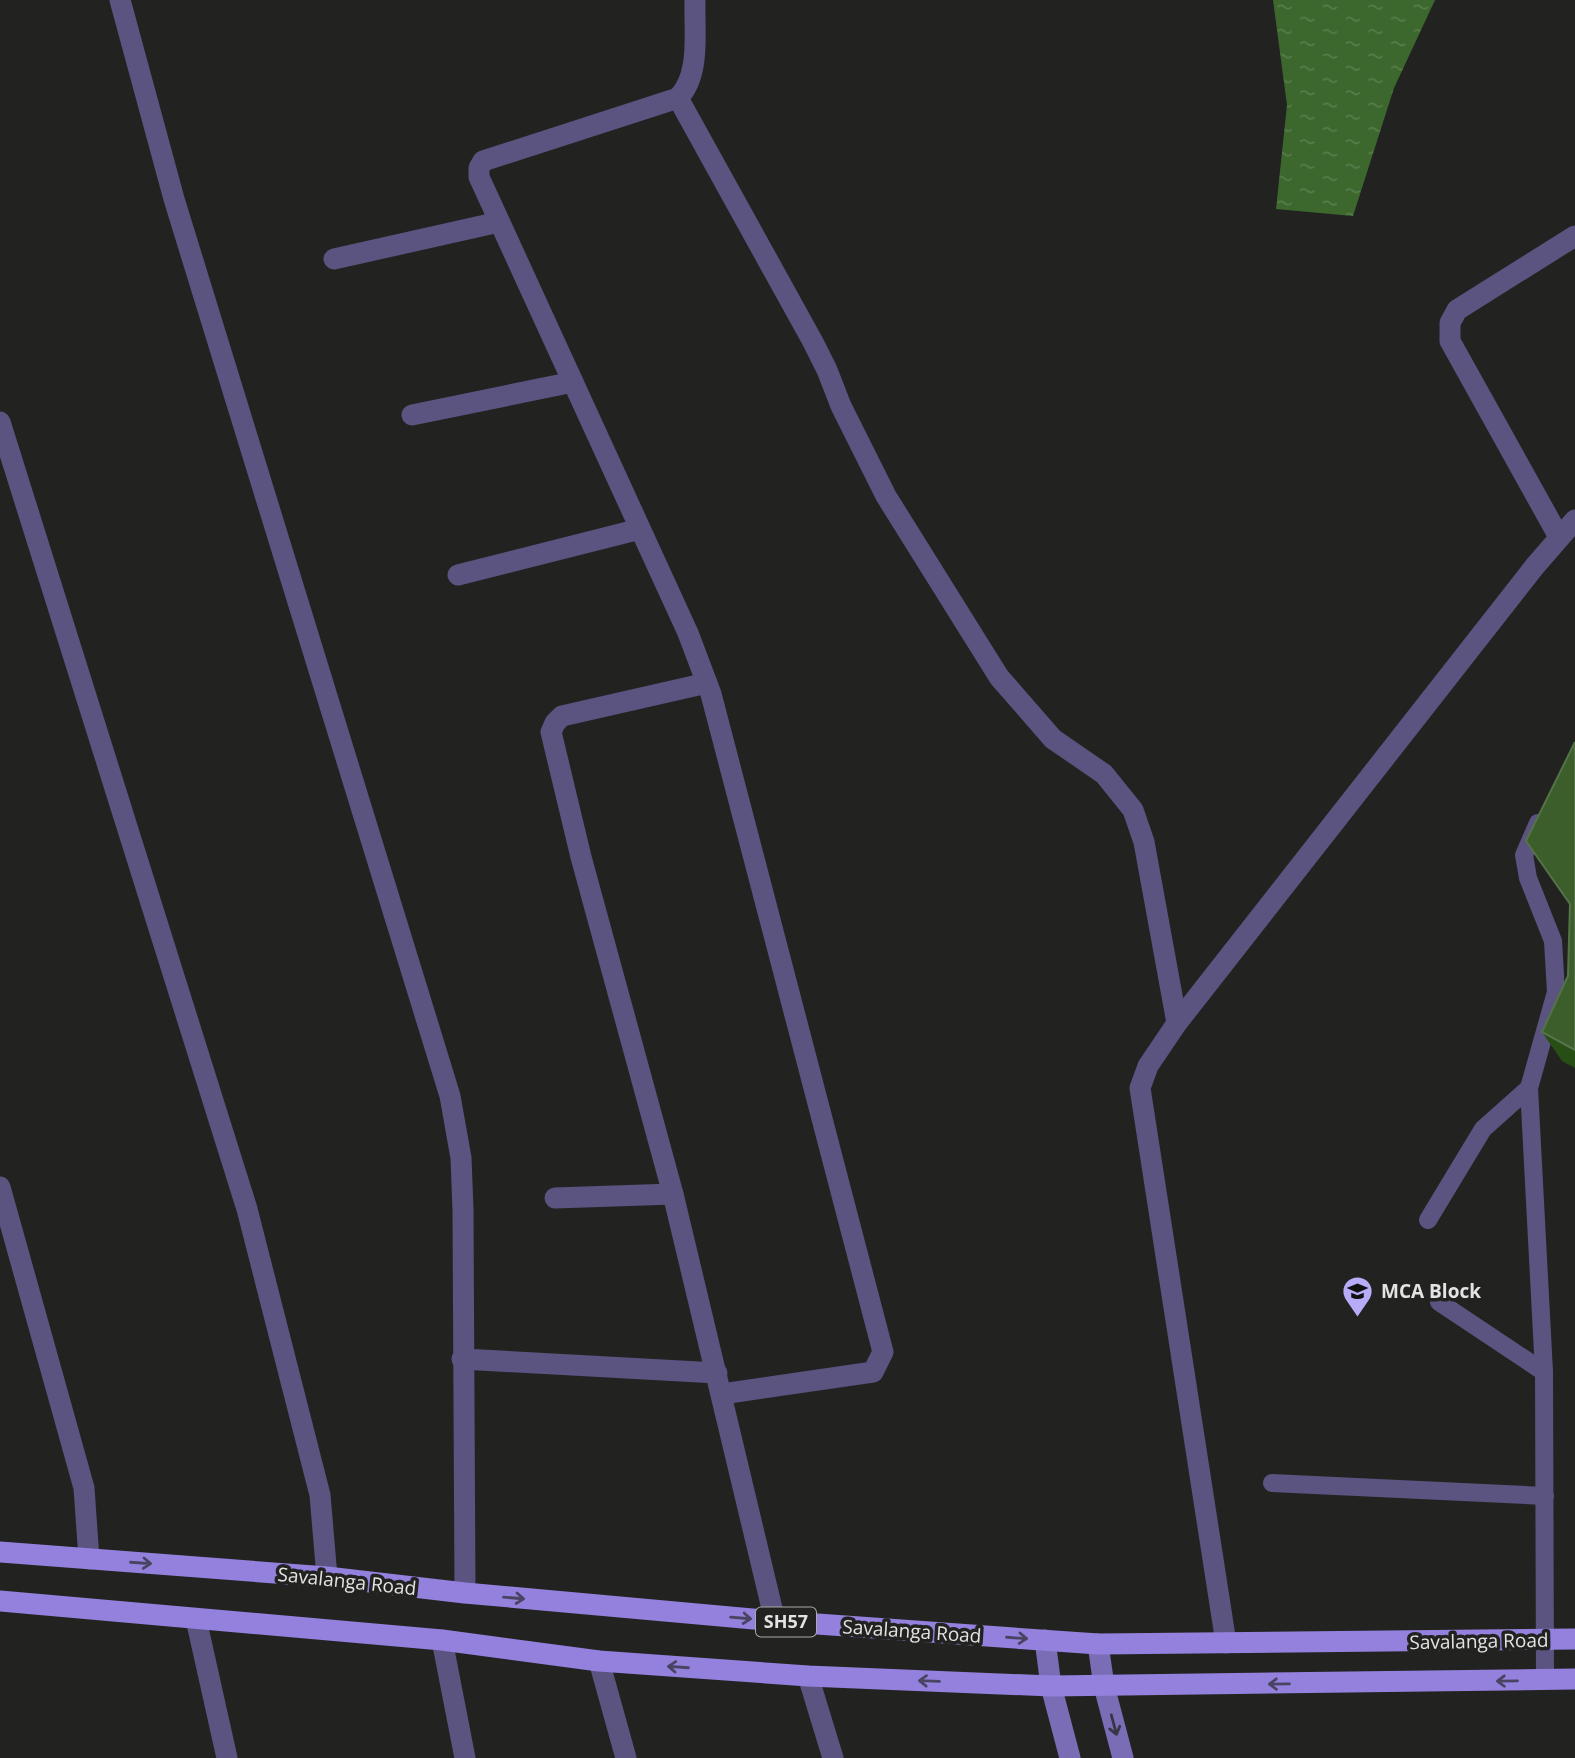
<svg xmlns="http://www.w3.org/2000/svg" width="1575" height="1758" font-family="'Open Sans',sans-serif">
  <style>
    .water { fill: url(#water-ripples) }
    .lines { fill: none; stroke-linecap: round; stroke-linejoin: round }
    .lane { stroke: #5b5380; stroke-width: 18 }
    .street { stroke: #5b5380; stroke-width: 21 }
    .secondary { stroke: #7b6db5; stroke-width: 21 }
    .primary { stroke: #9481de; stroke-width: 21 }
    .wall { fill: #274e15 }
    .building { fill: #3b5e2b; stroke: #557348; stroke-width: 2 }
    .oneway { stroke: #4a4463 }
    .oneway2 { stroke: #383646 }
    .labels { text-anchor: middle; stroke-width: 7; stroke-linejoin: round; paint-order: stroke }
    .shield { fill: #222321; stroke: #a8a9a8; stroke-width: 2 }
    .shield-label { font-size: 18px; font-weight: bold; fill: #e2e3e2 }
    .poi-label { font-size: 19px; font-weight: bold; fill: #e2e3e2; stroke: #222321; text-anchor: start }
    .street-label { font-size: 19px; fill: #e2e3e2; stroke: #222321 }
  </style>
  <defs>
    <pattern id="water-ripples" width="26" height="14" patternUnits="userSpaceOnUse" patternTransform="scale(1.75)"><rect width="26" height="14" fill="#3c672d"/><path d="M2 4q2-2 4 0t4 0M15 11q2-2 4 0t4 0" fill="none" stroke="#587d4b"/></pattern>
  </defs>
  <rect width="100%" height="100%" fill="#222321"/>
  <path class="water" d="M1273,0H1435L1394,88L1353,216L1276,209L1287,105Z"/>
  <g class="lines">
    <g class="lane">
      <path d="M1538,823L1524,855L1528,878L1553,941L1556,992L1529,1088L1544,1372L1545,1680"/>
      <path d="M1428,1220L1483,1129L1529,1088"/>
      <path d="M1439,1302L1544,1372"/>
      <path d="M1272,1483L1545,1496"/>
    </g>
    <g class="street">
      <path d="M120,0L174,199L450,1096L461,1158L463,1210L465,1593"/>
      <path d="M695,0C694,32 701,75 678,98L483,161L479,168V177L688,633L711,694L883,1352L873,1372L722,1394"/>
      <path d="M678,98L813,342L827,370L841,406L886,496L999,677L1053,739L1104,774L1133,810L1144,842L1177,1023"/>
      <path d="M334,259L499,222"/>
      <path d="M412,415L573,382"/>
      <path d="M0,422L247,1209L320,1495L327,1577"/>
      <path d="M1559,537L1450,341V323L1457,310L1575,236"/>
      <path d="M458,575L640,529"/>
      <path d="M707,683L562,716L555,723L551,732L581,857L673,1194L775,1621"/>
      <path d="M0,1187L84,1488L89,1559"/>
      <path d="M555,1198L673,1194"/>
      <path d="M462,1359L717,1373"/>
      <path d="M196,1619L227,1758"/>
      <path d="M442,1640L465,1758"/>
      <path d="M1226,1643L1140,1088L1148,1066L1177,1023L1535,566L1575,520"/>
      <path d="M599,1661L626,1758"/>
      <path d="M808,1676L833,1758"/>
    </g>
    <g class="secondary">
      <path d="M1045,1640L1051,1686L1070,1758"/>
      <path d="M1098,1644L1104,1686L1123,1758"/>
    </g>
    <g class="primary">
      <path d="M0,1552L327,1577L465,1593L775,1621L1098,1644L1575,1639"/>
      <path d="M0,1601L442,1640L599,1661L808,1676L1051,1686L1575,1679"/>
    </g>
  </g>
  <path class="wall" d="M1575,742V1068L1562,1061L1542,1032L1568,976Z"/>
  <path class="building" d="M1575,742V1050L1542,1032L1568,976L1570,904L1526,841Z"/>
  <defs><path id="oneway-shaft" d="M-6 0H5M1.5-3L5.5 0L1.5 3" fill="none" stroke-width="1.6" stroke-linecap="round" stroke-linejoin="round" transform="scale(1.75)"/></defs>
  <g class="oneway">
    <use href="#oneway-shaft" transform="translate(141 1563) rotate(4)"/>
    <use href="#oneway-shaft" transform="translate(514 1598) rotate(5)"/>
    <use href="#oneway-shaft" transform="translate(741 1618) rotate(5)"/>
    <use href="#oneway-shaft" transform="translate(1017 1638) rotate(4)"/>
    <use href="#oneway-shaft" transform="translate(678 1667) rotate(-176)"/>
    <use href="#oneway-shaft" transform="translate(929 1681) rotate(-178)"/>
    <use href="#oneway-shaft" transform="translate(1507 1681) rotate(179)"/>
    <use href="#oneway-shaft" transform="translate(1279 1684) rotate(179)"/>
  </g>
  <use class="oneway2" href="#oneway-shaft" transform="translate(1114 1725) rotate(75)"/>
  <defs>
    <symbol id="university-pin" viewBox="-11 -11 22 30"><path d="M0 17L-7.5 6A9.5 9.5 0 1 1 7.5 6Z" fill="#b8abf7" stroke="#222321"/><path d="M0-5L7-2L0 1L-7-2ZM-4 1L0 2.5L4 1V4Q0 6-4 4Z" fill="#111"/></symbol>
  </defs>
  <g fill-rule="evenodd">
    <use href="#university-pin" x="1340" y="1274" width="35" height="47"/>
  </g>
  <g class="labels">
    <rect class="shield" x="756" y="1607.5" width="60" height="29" rx="5"/>
    <g class="shield-label">
      <text x="786" y="1628">SH57</text>
    </g>
    <g class="poi-label">
      <text x="1381" y="1298">MCA Block</text>
    </g>
    <g class="street-label">
      <text transform="translate(347 1581) rotate(6)" y="7">Savalanga Road</text>
      <text transform="translate(912 1631) rotate(4)" y="7">Savalanga Road</text>
      <text transform="translate(1479 1641) rotate(-1)" y="7">Savalanga Road</text>
    </g>
  </g>
</svg>
